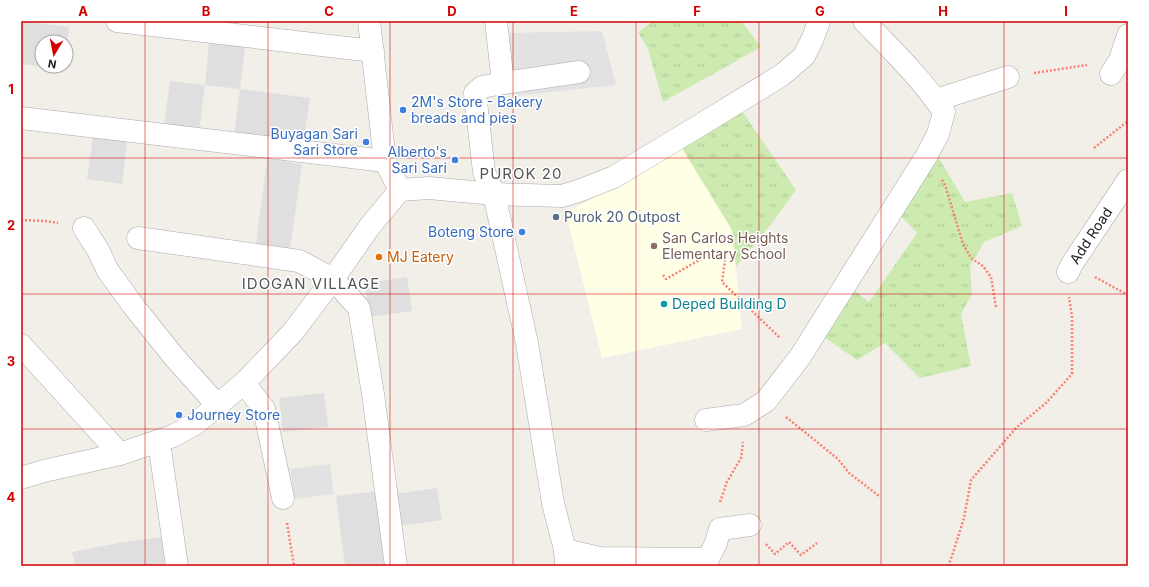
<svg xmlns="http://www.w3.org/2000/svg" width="1149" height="587" font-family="Inter,sans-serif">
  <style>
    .residential { fill: #e0dfdf }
    .education { fill: #ffffe5 }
    .grass { fill: url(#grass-tufts) }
    .parking { fill: #e2e2e2 }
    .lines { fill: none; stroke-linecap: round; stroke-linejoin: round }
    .minor-casing { stroke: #a9a9a9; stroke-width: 23 }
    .path { stroke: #fa8072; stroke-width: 2.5; stroke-dasharray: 2 2; stroke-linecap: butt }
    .minor { stroke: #fff; stroke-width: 22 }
    .grid { fill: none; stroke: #d40000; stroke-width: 1; stroke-opacity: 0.55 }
    .shop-dot { fill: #3f7fe0; stroke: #fff; stroke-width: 1.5 }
    .service-dot { fill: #5c6f8a; stroke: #fff; stroke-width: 1.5 }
    .education-dot { fill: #8d6e63; stroke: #fff; stroke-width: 1.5 }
    .food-dot { fill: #e8710a; stroke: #fff; stroke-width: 1.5 }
    .culture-dot { fill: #0f9aa8; stroke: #fff; stroke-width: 1.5 }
    .labels { text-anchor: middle; stroke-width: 3; stroke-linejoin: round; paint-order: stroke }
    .shop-label { font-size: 14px; fill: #366cbe; stroke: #fff; text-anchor: end }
    .service-label { font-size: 14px; fill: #4e5e75; stroke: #fff; text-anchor: start }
    .street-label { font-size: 14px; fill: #222; stroke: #fff }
    .education-label { font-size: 14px; fill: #785e54; stroke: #fff; text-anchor: start }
    .food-label { font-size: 14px; fill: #c56008; stroke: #fff; text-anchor: start }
    .culture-label { font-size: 14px; fill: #0d838f; stroke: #fff; text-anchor: start }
    .neighbourhood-label { font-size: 15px; letter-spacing: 1px; fill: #555; stroke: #fff }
    .neatline { fill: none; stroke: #d40000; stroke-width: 1.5 }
    .grid-label { font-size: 13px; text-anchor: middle; font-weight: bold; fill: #d40000 }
  </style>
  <defs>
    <pattern id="grass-tufts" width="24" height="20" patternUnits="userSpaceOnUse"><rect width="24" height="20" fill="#cdebb0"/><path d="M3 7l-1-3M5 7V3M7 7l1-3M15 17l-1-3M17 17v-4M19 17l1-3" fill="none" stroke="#b0c997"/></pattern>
  </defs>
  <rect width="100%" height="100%" fill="#f2efe9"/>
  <g class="residential">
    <path d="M21,21L69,27L66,54V42H42V66H65V69L21,64Z"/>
    <path d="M209,43L245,47L240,89L310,98L303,143L234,135L240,89L205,85L199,131L164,126L170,81L205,85Z"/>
    <path d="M93,136L127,141L122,184L87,179Z"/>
    <path d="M267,159L302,164L290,249L256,244Z"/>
    <path d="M407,277L412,311L370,317L365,283Z"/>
    <path d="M324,393L328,427L283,432L279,398Z"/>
    <path d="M437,488L442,520L400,526L395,494Z"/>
    <path d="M378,491L388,566H345L336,496Z"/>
    <path d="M161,537L165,566H75L72,552L118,543Z"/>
  </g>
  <path class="education" d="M682,148L732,230L742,329L602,358L565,210L577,207Z"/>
  <g class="grass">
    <path d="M653,21H741L761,47L663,102L648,49L638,32Z"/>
    <path d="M742,111L796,190L772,223L736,267L732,230L682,148Z"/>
    <path d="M939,158L965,202L1012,193L1022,226L984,242L970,266L972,294L961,314L971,366L920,378L885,343L857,360L820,334L850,287L869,302L917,233L898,213Z"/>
  </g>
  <g class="parking">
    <path d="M602,31L616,85L515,96L507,33Z"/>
    <path d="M330,464L334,494L294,499L290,469Z"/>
  </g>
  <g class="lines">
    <defs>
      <g id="minor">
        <path d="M117,21L373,51"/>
        <path d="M369,21L385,161L400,190"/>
        <path d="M496,21L503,83L482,87L475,93L484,172L494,194L527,343L553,503L565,550L566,566"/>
        <path d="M1111,74L1120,60L1128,35"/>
        <path d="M503,83L579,72"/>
        <path d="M936,100L1008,77"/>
        <path d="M21,118L385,161"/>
        <path d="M84,228L98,250L108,271L135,308L175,358L218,406"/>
        <path d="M138,238L299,261L333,279L359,308L373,394L396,566"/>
        <path id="s1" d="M1068,272L1072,264L1128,180"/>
        <path d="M21,345L120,454"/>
        <path d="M244,383L264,409L283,498"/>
        <path d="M706,420L744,415L766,401L800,357L927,155L938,134L944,112C921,78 892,50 864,21"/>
        <path d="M159,442L177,566"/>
        <path d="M21,478L44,471L120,454L173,436L195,424L244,383L292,333L333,279L370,226L400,190L429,188L494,194L562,196L581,190L614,177L702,124L782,75L804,56L813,38L819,21"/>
        <path d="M565,550L600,558L708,559L716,543L720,529L750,525"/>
      </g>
    </defs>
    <use href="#minor" class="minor-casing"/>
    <g class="path">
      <path d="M1034,73L1087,65"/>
      <path d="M1094,148L1128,121"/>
      <path d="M942,180L945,185L963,244L971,258L983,266L991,277L996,307"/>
      <path d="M21,220L45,221L58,223"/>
      <path d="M663,275L666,279L717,250L725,260L722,282L780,338"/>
      <path d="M1095,277L1128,295"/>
      <path d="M786,417L838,459L849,473L879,496"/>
      <path d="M720,502L727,482L741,458L743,442"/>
      <path d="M287,523L294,566"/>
      <path d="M766,544L775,554L789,542L801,555L817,543"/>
      <path d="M948,566L952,556L964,518L971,480L1017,427L1046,403L1072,374V316L1069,297"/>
    </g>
    <use href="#minor" class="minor"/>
  </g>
  <path class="grid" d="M145,21V566M268,21V566M390,21V566M513,21V566M636,21V566M759,21V566M881,21V566M1004,21V566M21,158H1128M21,294H1128M21,429H1128"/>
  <g class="shop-dot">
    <circle cx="403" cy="110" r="4"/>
    <circle cx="366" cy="142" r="4"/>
    <circle cx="455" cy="160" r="4"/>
    <circle cx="522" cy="232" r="4"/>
    <circle cx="179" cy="415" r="4"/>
  </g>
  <circle class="service-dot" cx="556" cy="217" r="4"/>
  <circle class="education-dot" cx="654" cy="246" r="4"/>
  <circle class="food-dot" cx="379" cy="257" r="4"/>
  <circle class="culture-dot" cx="664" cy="304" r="4"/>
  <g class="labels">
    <g class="shop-label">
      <text x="411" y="107" text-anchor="start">2M's Store - Bakery<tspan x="411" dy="16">breads and pies</tspan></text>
      <text x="358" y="139">Buyagan Sari<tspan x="358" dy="16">Sari Store</tspan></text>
      <text x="447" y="157">Alberto's<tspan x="447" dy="16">Sari Sari</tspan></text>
      <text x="514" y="237">Boteng Store</text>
      <text x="187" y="420" text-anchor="start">Journey Store</text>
    </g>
    <g class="service-label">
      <text x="564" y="222">Purok 20 Outpost</text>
    </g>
    <g class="street-label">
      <text dy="5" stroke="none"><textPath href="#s1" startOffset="43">Add Road</textPath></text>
    </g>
    <g class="education-label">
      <text x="662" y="243">San Carlos Heights<tspan x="662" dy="16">Elementary School</tspan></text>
    </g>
    <g class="food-label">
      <text x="387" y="262">MJ Eatery</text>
    </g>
    <g class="culture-label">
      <text x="672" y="309">Deped Building D</text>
    </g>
    <g class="neighbourhood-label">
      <text x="521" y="179">PUROK 20</text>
      <text x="311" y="289">IDOGAN VILLAGE</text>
    </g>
  </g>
  <rect width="1149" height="587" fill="none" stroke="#ffffff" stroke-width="44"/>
  <g transform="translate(54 54) rotate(190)"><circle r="19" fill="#ffffff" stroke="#a7a7a7"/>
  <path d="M0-3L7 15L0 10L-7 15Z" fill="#d40000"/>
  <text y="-6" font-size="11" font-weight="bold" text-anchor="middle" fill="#222222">N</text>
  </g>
  <rect x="22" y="22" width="1105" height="543" class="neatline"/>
  <g class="grid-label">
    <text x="83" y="16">A</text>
    <text x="206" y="16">B</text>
    <text x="329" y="16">C</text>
    <text x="452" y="16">D</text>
    <text x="574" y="16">E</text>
    <text x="697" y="16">F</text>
    <text x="820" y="16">G</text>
    <text x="943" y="16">H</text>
    <text x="1066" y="16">I</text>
    <text x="11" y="94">1</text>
    <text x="11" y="230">2</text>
    <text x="11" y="366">3</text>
    <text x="11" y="502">4</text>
  </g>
</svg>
